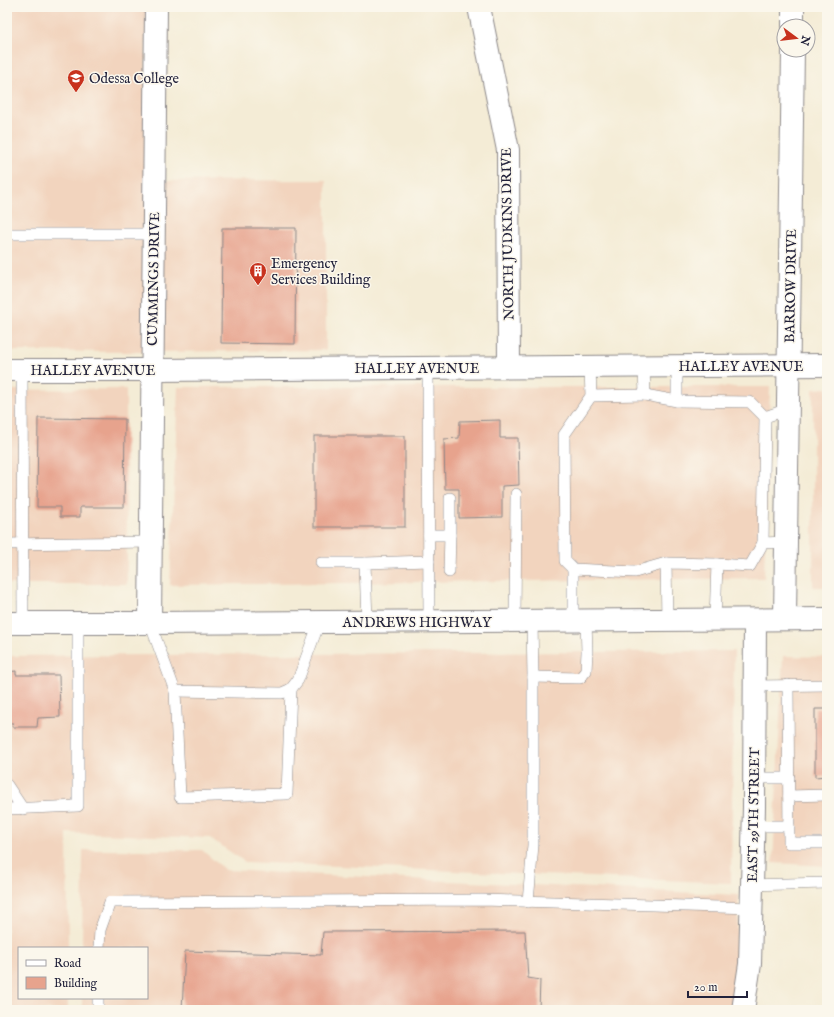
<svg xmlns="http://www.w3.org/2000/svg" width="834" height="1017" font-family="'IM FELL English',serif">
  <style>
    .built { fill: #f2d4be }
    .building { fill: #e7a38d }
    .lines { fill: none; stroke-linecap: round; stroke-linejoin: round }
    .service-casing { stroke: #8b8788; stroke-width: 12 }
    .minor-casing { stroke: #8b8788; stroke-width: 24 }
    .primary-casing { stroke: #8b8788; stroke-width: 24 }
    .service { stroke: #fff; stroke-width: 11 }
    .minor { stroke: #fff; stroke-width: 22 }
    .primary { stroke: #fff; stroke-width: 22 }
    .labels { text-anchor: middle; stroke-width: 3; stroke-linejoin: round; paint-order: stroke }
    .poi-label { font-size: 14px; fill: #22223b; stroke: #fbf7ec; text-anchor: start }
    .street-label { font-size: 14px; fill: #22223b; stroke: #fbf7ec }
  </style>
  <rect width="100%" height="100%" fill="#fbf7ec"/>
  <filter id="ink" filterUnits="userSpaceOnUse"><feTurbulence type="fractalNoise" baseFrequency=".025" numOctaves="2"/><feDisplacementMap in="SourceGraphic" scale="8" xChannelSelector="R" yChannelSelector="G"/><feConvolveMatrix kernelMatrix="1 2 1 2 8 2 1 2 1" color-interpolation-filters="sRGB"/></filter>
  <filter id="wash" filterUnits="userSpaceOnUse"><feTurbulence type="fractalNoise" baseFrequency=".012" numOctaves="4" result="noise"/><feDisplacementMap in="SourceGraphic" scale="16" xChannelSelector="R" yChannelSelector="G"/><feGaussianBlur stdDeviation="0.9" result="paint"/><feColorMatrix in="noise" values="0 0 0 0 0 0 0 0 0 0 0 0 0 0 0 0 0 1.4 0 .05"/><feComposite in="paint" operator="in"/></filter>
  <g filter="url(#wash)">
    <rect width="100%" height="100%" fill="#f4ecd6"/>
    <g class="built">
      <path d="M7,7H146L145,181L326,180V350L141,352L7,351Z"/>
      <path d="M178,387H770L764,578L170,585Z"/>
      <path d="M827,388V587H813V389Z"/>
      <path d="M126,389L127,584H7V390Z"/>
      <path d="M734,651L731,883L245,862L210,838L67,833L68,948H19V998H68V1010H7V656Z"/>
      <path d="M783,656L827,657V866L773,863Z"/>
      <path d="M83,850H202L225,870L739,895L734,1002L732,1010H82V998H147V948H82Z"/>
    </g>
    <g id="blocks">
      <g class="building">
        <path d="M222,228H296L295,344L221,343Z"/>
        <path d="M38,418L125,419L124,507H80V517H60V507H37Z"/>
        <path d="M500,420V438H518L519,485L502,486V517L459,518V489H445L444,439L459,438L460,421Z"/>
        <rect x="314" y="436" width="91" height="91"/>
        <path d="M16,671V675H59L60,717L38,718L37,727H12L13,723H7V672Z"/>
        <path d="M815,709H827V776L815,777Z"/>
        <path d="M525,931L528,978L540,980L539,1010H182L185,951L321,955L323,932Z"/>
      </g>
    </g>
  </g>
  <g filter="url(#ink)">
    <use href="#blocks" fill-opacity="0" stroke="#8b8788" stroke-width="1"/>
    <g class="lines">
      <defs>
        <g id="service">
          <path d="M7,234H154"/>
          <path d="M677,366V401"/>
          <path d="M590,367L591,396L564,435L565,561L573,569L635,572L666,563"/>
          <path d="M644,367L645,395L677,401L750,402L765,417L763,543"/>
          <path d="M428,368L429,622"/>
          <path d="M22,370L23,623"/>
          <path d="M591,396L645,395"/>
          <path d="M765,417L788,409"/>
          <path d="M429,535H450L449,572"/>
          <path d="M450,535V498"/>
          <path d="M7,544L151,542"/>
          <path d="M321,563H365"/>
          <path d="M717,564L750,566L763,543L786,542"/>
          <path d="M573,569V621"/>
          <path d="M667,620L666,563L717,564L715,620"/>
          <path d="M515,621L516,494"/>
          <path d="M367,622L365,563L429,561"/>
          <path d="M150,623L175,691L282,693L291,689L298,680L319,623"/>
          <path d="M533,677L580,678L586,671L587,652L586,621"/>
          <path d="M788,685L789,843H827"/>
          <path d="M755,686L827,685"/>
          <path d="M175,691L180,797L287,794L291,689"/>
          <path d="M754,778H789"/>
          <path d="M7,785L23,809"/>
          <path d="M789,796L827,795"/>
          <path d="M7,809L78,806V623"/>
          <path d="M753,826H789"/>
          <path d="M752,885L827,883"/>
          <path d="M528,902L533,845V677L532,621"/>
          <path d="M99,948L100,930L110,902L483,900L752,908"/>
          <path d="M98,1010V998"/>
        </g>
        <g id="minor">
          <path d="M479,7L508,150L509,367"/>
          <path d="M793,26V7"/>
          <path d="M7,370H152L827,365"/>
          <path d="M785,619L786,542L793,50"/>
          <path d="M150,623L156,7"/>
          <path d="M743,1010L750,964L754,807L755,620"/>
        </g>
        <path id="primary" d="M7,623H150L827,619"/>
      </defs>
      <use href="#service" class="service-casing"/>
      <use href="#minor" class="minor-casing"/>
      <use href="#primary" class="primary-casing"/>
      <use href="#service" class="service"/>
      <use href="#minor" class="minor"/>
      <use href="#primary" class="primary"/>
    </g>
  </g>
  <defs>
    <symbol id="university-pin" viewBox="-11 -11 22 30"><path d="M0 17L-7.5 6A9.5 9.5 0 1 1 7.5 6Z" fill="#c8321e" stroke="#fbf7ec"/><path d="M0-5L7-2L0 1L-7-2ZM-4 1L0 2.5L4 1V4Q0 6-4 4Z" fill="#fff"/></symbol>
    <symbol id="building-pin" viewBox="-11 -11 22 30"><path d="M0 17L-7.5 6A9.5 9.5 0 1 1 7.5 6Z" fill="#c8321e" stroke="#fbf7ec"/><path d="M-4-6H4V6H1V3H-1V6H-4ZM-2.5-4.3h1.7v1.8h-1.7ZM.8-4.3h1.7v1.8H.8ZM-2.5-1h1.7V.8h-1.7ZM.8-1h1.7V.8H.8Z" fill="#fff"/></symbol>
  </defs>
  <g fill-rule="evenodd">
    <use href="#university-pin" x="66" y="68" width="20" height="27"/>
    <use href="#building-pin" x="248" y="261" width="20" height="27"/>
  </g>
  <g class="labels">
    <g class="poi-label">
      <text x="89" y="83">Odessa College</text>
      <text x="271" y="268">Emergency<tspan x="271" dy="16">Services Building</tspan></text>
    </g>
    <g class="street-label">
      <text transform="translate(507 234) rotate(-91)" y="5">NORTH JUDKINS DRIVE</text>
      <text transform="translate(153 279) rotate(-89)" y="5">CUMMINGS DRIVE</text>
      <text transform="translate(790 286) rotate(-89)" y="5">BARROW DRIVE</text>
      <text x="741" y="371">HALLEY AVENUE</text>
      <text x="417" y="373">HALLEY AVENUE</text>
      <text x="93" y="375">HALLEY AVENUE</text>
      <text x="417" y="627">ANDREWS HIGHWAY</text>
      <text transform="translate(753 815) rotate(-89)" y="5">EAST 29TH STREET</text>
    </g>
  </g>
  <rect width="834" height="1017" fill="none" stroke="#fbf7ec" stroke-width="24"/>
  <rect x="18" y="947" width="130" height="52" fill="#fbf7ec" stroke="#a4a2a5"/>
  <rect x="26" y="960" width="20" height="6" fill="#ffffff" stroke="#a4a2a5"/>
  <text x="54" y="967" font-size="12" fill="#22223b">Road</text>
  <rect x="26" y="977" width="20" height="12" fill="#e7a38d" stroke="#a4a2a5"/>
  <text x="54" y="987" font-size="12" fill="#22223b">Building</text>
  <g transform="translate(796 38) rotate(105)"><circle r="19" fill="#fbf7ec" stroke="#a4a2a5"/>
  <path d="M0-3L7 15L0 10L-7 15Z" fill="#c8321e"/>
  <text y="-6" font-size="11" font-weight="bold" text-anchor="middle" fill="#22223b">N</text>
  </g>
  <path d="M688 991v6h59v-6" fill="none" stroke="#22223b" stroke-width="2"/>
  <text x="694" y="991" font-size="12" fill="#22223b" stroke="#fbf7ec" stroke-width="3" paint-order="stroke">20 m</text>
</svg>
